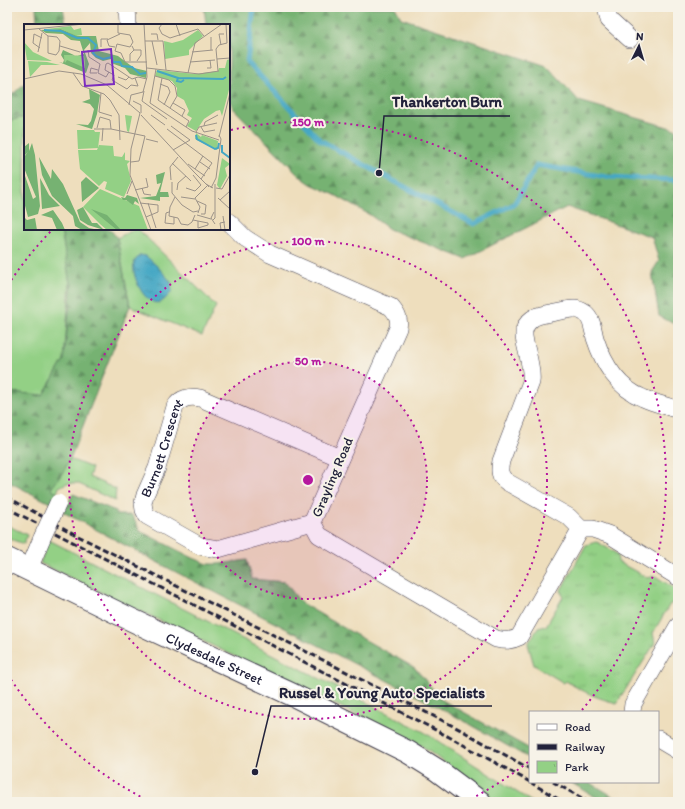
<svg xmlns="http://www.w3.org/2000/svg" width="685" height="809" font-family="Itim,sans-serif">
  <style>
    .grass { fill: #93d085; stroke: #5a7960 }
    .forest { fill: url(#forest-firs); stroke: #4c6a56 }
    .park { fill: url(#park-tufts); stroke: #5a7960 }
    .water { fill: url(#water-ripples); stroke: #336480 }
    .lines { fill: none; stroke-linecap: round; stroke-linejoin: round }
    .stream { stroke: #44a7c4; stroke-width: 5 }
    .minor-casing { stroke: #413e4e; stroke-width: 18 }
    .secondary-casing { stroke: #413e4e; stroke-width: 24 }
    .minor { stroke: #fff; stroke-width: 17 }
    .secondary { stroke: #fff; stroke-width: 22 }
    .rail { stroke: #22223b; stroke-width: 3; stroke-dasharray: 6 3; stroke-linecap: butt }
    .minor-bridge-casing { stroke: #413e4e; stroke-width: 18; stroke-linecap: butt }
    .minor-bridge { stroke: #fff; stroke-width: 17 }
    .ring { fill: none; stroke: #b5179e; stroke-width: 2; stroke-dasharray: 2 4 }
    .labels { text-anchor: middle; stroke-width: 4; stroke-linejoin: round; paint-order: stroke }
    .street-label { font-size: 14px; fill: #22223b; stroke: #f7f3e8 }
    .inset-river { fill: none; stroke: #44a7c4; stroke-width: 2 }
    .inset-road { fill: none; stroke: #9c9389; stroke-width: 1 }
    .view { fill: #7b2cbf; fill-opacity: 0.15; stroke: #7b2cbf; stroke-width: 2 }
    .inset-edge { fill: none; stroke: #22223b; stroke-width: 2 }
    .centre { fill: #b5179e; stroke: #f7f3e8; stroke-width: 2 }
    .ring-label { font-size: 12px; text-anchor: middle; font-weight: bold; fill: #b5179e; stroke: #f7f3e8; stroke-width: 4; stroke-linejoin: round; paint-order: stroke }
    .leader { fill: none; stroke: #22223b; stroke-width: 1.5 }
    .callout-dot { fill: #22223b; stroke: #f7f3e8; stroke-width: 1.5 }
    .callout-label { font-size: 15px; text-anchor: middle; font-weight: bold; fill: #22223b; stroke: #f7f3e8; stroke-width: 4; stroke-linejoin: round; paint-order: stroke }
  </style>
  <defs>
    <pattern id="forest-firs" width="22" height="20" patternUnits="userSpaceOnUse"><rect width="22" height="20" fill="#76b272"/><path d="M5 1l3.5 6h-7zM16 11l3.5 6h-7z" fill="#60905f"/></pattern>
    <pattern id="park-tufts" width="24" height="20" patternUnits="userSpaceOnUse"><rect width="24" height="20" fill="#93d085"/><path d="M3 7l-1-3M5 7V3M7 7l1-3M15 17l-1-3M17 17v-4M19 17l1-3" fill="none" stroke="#7eb274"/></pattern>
    <pattern id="water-ripples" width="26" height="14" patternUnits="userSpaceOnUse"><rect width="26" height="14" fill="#44a7c4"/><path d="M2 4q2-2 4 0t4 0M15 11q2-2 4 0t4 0" fill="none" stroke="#3888a0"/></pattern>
  </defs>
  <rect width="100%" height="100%" fill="#f7f3e8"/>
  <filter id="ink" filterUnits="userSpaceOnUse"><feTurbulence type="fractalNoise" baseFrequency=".025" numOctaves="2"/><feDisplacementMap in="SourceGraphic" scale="8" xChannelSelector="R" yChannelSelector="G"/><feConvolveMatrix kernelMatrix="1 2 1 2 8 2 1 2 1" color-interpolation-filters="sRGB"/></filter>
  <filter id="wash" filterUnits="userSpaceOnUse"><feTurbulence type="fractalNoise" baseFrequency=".012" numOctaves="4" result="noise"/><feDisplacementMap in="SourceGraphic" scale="16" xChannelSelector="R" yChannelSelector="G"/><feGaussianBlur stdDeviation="0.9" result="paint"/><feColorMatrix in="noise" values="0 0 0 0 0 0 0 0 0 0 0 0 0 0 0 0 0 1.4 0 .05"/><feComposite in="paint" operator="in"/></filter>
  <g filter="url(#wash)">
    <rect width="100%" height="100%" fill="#eedebd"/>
    <g class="grass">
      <path d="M25,117V229H61L70,283L64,360L43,395L7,392V121Z"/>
      <path d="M135,229H138L216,306L202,336L130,306L117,238Z"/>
      <path d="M70,459L92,468L89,477L116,489L115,501L77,483H67L59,487L57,493L50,489L63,472Z"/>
      <path d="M7,525L27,535L24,544L7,538Z"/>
      <path d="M49,540L424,732L532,802H496L422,746L40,563Z"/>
    </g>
    <g class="forest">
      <path d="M36,7H63L66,25H37Z"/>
      <path d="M204,7H395L401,18L547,66L579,101L678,130V326L659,316L652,272L659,261L652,237L567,207L465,259L389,229L370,215L335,195L311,184L301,177L233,108L229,97V25H206Z"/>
      <path d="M25,83V117L7,121V96L13,94Z"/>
      <path d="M61,229H110L117,238L130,306L70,459L63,472L51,489L57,493L52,504L7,481V392L43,395L64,360L71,290Z"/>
      <path d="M73,494L116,511V515H132L140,531L193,558L208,564H218L247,560L252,579L285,582L301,603L351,632L415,668L442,700L530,749V759L468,723L419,697L168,568L63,512Z"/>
      <path d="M570,782H589L623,802H604Z"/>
    </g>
    <path class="park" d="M596,542L599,543L617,554L618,562L648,578L655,576L677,590L678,602L670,604L653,633L655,643L617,703C598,699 582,691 566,681L564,683L534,665L528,644L538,628L546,626L563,597L561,590L586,545Z"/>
    <path class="water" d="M140,255L146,256L158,267L171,282L172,291C169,295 165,300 161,302C145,308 131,275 134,263C135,260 138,258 140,255Z"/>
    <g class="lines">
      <path class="stream" d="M254,7L247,62L320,140L379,173L474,224L514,204L537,165L607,177L676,180L678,184"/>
    </g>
  </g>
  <g filter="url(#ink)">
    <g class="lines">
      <defs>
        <g id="minor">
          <path d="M127,7L128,25"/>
          <path d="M606,7L609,20L630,39"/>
          <path d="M229,222L245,238L270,254L391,307C397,314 400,319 398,328L312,522L319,535L496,639C505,641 511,641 519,637L581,529"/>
          <path d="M678,410C667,406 654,403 643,398C618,388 603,363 595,338C593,330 592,318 585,313C582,311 578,309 574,309C569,309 540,315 535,317C531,319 526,324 525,328C520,338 534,365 531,382L501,461C499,471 499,476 507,482L569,517L581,529H593L610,535L678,577"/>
          <path id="s1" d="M312,522L218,549L200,546L147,516L144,510L143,503L145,495L157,468L175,407C180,398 190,396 200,398L340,458"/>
          <path d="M29,569L42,538"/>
          <path d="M632,712L633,704L678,626"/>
          <path d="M658,739L678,751"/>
        </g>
        <g id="secondary">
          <path id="s2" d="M7,559L132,620L295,696L408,752L437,770L480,802"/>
        </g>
      </defs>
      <use href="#minor" class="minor-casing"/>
      <use href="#secondary" class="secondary-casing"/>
      <use href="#minor" class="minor"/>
      <use href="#secondary" class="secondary"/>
      <g class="rail">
        <path d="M7,497L78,536L461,730L530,769"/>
        <path d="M7,508L451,738L530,782"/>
        <path d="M530,782L563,802"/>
        <path d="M553,782L589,802"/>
      </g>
      <defs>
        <path id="minor-bridge" d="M42,538L58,503"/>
      </defs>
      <use href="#minor-bridge" class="minor-bridge-casing"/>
      <use href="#minor-bridge" class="minor-bridge"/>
    </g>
  </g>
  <circle cx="308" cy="480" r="119" fill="#b5179e" fill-opacity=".12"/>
  <g class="ring">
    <circle cx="308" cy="480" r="119"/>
    <circle cx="308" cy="480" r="239"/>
    <path d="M528 762A358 358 0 0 1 465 802M151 802A358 358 0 0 1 8 675M8 285A358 358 0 0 1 53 229M231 130A358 358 0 0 1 582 710"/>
  </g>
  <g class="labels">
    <g class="street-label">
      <text dy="5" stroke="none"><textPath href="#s1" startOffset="249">Burnett Crescent</textPath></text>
      <text transform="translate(332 477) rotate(-67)" y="5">Grayling Road</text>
      <text dy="5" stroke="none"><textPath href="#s2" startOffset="230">Clydesdale Street</textPath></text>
    </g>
  </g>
  <g transform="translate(24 24)">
    <rect width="206" height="206" fill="#eedebd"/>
    <path d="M47,2L50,6L57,4L58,11L52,12L37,5H23ZM0,18L9,28L28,37L3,36ZM39,26L41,31L60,32L61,44L41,39ZM4,37L23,38L36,41H17L6,53ZM172,109L177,113L178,111L194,117L193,126L171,115ZM198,134L206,140L201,144L203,152L196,165L193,161ZM76,165L115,182L124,206H83L76,200L59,183Z" fill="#93d085"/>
    <path d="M37,5L53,12H72L75,27L94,32L110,44L123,47L122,54L106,50L101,44L87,39V35L79,37L72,34L67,29L66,19L60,26L65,40L62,49L35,38L39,39L40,36L37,31L39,26L52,32L60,30L56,17L47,16L39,10L22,9L17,6ZM40,31L60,32L61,44L43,36L41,39ZM65,65L76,71L73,90L68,105L52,100L64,101L67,97L70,85L66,80L58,78L66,75ZM5,119V127L8,119L11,131L16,182L14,190L4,193L0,178V149L9,175L12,173L0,144V133L4,128L0,132V123ZM15,133L27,155L28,145L39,160L56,198L65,204L75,206H58L51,202L49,192L28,172L18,151ZM141,148L136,168H144L145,173H136V177L116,174L132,172L137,159L133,160L132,151ZM62,153L75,164L58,178L57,158ZM16,154L25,171L36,182L18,185ZM103,171L113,174L115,180L111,177L109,181L102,176H99L97,173L101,174ZM59,183L68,199H73L80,206L64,201L56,196L53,186ZM67,185L83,191L97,206H93ZM29,186L38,199L41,206H33L28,194L17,191ZM0,193L3,196L11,194L13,206H0Z" fill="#76b272" fill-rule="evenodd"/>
    <path d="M53,106H70L71,108H76L74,124L54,125Z" fill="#93d085"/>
    <path d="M174,6L179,12L165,26V31L141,35L140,17L148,19L159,16ZM206,35V62L198,92L196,86L192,87L180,95L172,107L163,102L168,94L163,91L165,87L160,76L153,72V64L148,57L131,52L133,46L171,50L194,47L195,44H201L203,36ZM101,91L108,92L105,108L103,107ZM75,121L89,122L90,132L98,133L101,128V136L106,137L103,140L107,157L100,173L81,165L83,158L80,157L75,162L56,145L54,126H73Z" fill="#93d085"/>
    <path class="inset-river" d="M20,6L37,7L53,14H64L72,21L69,29L72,32L79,35L88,33L89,38H96L98,42L108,43L116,50L122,49M133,47L154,54L153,57L157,58L160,56M154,54L199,55L202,53M172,111L173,115L191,125L194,124L195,119M198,121V128L206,134"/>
    <path class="inset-road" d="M94,0V9L106,11L109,18L106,23L93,20L91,27L97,29L101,38H123M138,0L135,4L138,10L146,14L174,5L180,12M152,0L156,12M15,5L24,12V29L32,31L35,27L36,17L33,13L24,12M0,6L60,0M127,10H133L134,16M187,13V26M121,17H139L142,46M128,17L133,41M197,21L195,10H200M36,22L56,28M77,23V15H84M91,23L85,22L83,16L96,10M16,24L9,19L10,10L18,14M64,26L65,33L76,40L74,49L82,53L85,48M110,26H117V31L113,37M14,28L18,9M168,28L189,26M193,35L206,34M106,37V30L110,26L108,22M166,38L191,36M123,44L175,50L195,47M183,44H187L186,36M132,45L126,79L168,107L195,116M194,47L192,25L195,21L203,19L202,0M49,49L58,62L80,70L86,76L95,91L96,116M73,49H66L67,44L74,46M164,49L171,19L198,0M131,52L145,56L151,62L153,72L146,84M94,53L102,56L105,53M111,54L114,62L107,61L103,65L88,56L90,51L81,46L82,40L84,39L108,55L114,53L123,55M138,54L134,76L165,97L162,103M0,55L35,47L57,50L83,61L116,89M136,60L144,63L146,68L140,81M120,67L118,77L143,95M77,69L75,88L88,92M109,77L117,81V89M149,79L161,86L158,92M105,81L107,71L119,68L123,53L120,0M116,89L107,125L106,151L127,206M117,91L170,148M127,91L141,101M147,102L166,116L149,126M180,102L181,98L194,91M177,103L180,108L191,106M73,104L76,93L86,96L87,105M70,105H87L121,112L115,137L107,138M143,105L188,139L177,155M172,108L175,103L193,99M195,113L206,69M122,115L134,118M78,117L79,104M176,138L186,145M148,139L167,157M164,140L181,152M171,145L179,132M170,148L182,160M147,156L146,143L154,133M148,158V169L158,181L169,188L174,187M185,163L182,160L189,164M118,164L120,170L127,171M162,164L171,167L177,161L169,151M187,164L192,154L197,115L195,111M192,164L198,165L206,151M111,166L124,163L122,154M153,166L154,159L162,152M103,170L108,157M151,173L146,183L145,192L154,194L157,200L164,201L168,198L171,191M157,173L171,175M194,174L206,185M196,176L206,167M173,177L182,181L181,190H177M116,179L134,181V188L122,193M124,179L132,204M145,188L142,189L141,199L150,200V193M190,188L187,194L191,200M174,189L176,183L171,174L183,162M173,191L187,195M199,192L201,206M169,196L184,199V201L174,204V197M189,196L191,194V160M197,206L196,199L201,198"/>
    <path class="view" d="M87,25L90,60L61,62L58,28Z"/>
    <rect width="206" height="206" class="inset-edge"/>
  </g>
  <circle cx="308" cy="480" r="6" class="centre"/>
  <g class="ring-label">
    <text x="308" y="126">150 m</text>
    <text x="308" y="245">100 m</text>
    <text x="308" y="365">50 m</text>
  </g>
  <path class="leader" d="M379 173L384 116H510M255 772L271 706H492"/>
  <g class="callout-dot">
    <circle cx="379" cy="173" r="4"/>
    <circle cx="255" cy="772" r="4"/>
  </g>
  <g class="callout-label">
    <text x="447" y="107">Thankerton Burn</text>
    <text x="382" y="698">Russel &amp; Young Auto Specialists</text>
  </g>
  <rect width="685" height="809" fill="none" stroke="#f7f3e8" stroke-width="24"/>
  <rect x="529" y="711" width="130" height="72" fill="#f7f3e8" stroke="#a29fa3"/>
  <rect x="537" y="724" width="20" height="6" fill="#ffffff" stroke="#a29fa3"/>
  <text x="565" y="731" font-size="12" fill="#22223b">Road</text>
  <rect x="537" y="744" width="20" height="6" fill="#22223b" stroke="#a29fa3"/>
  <text x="565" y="751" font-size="12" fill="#22223b">Railway</text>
  <rect x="537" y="761" width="20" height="12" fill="url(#park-tufts)" stroke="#a29fa3"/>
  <text x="565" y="771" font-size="12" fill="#22223b">Park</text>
  <g transform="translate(639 46) rotate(5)" stroke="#f7f3e8" stroke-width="3" paint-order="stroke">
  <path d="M0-3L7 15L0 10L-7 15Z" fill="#22223b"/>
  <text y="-6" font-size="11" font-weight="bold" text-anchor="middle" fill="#22223b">N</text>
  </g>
</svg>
